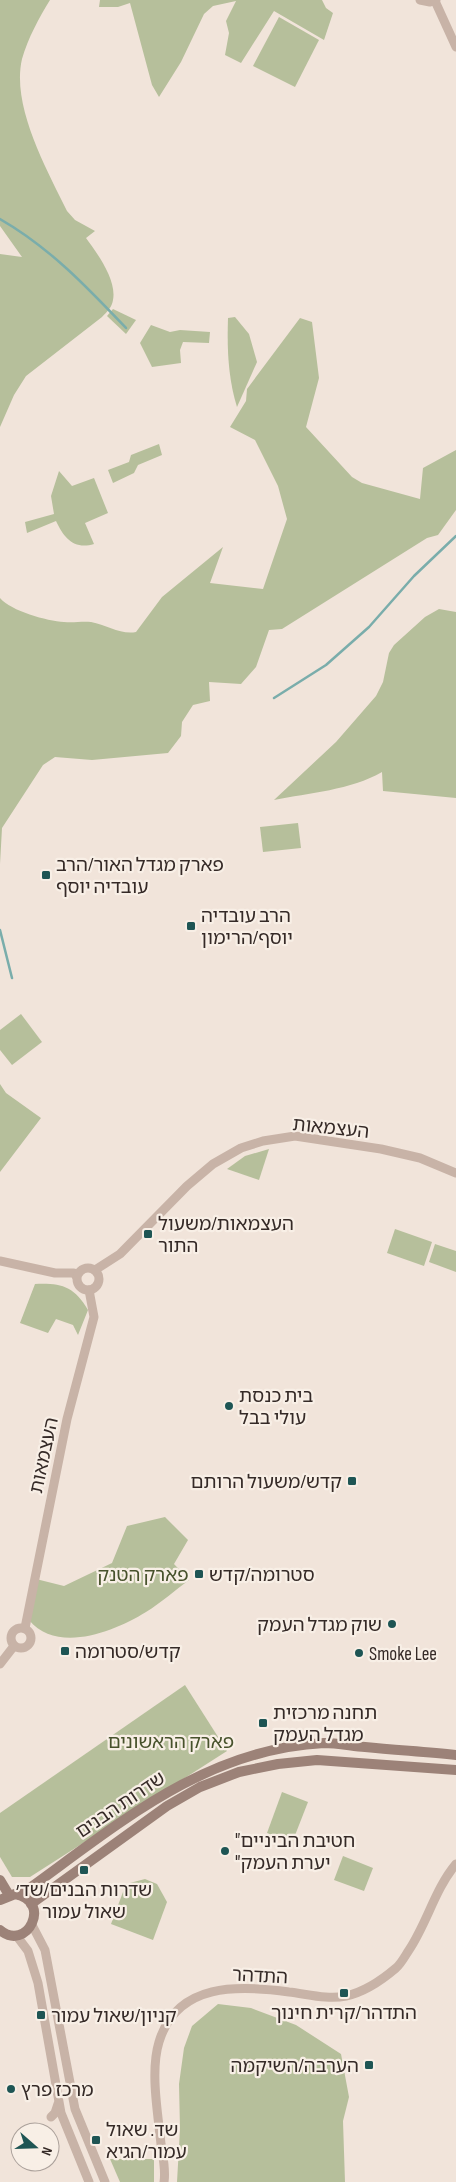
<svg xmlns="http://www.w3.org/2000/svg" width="456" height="2182" font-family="'Sofia Sans Condensed','Noto Sans Hebrew',sans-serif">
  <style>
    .green { fill: #b6bf9b }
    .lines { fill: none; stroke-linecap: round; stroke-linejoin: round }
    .stream { stroke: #7aadab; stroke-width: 2.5 }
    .tertiary { stroke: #c8b3a7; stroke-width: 9 }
    .secondary { stroke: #9c8278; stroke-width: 10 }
    .poi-dot { fill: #1e5554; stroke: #f8efe6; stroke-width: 2 }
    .labels { text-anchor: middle; stroke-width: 4.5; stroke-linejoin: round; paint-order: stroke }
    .poi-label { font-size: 19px; fill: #352a27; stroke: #f8efe6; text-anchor: start }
    .street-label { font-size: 19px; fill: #352a27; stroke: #f8efe6 }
    .park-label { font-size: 19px; fill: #47522c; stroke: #f8efe6 }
  </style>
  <rect width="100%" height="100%" fill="#f1e4da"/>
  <g class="green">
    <path d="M0,0H50C39,18 28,38 22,59C11,106 47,170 67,211L75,220L95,231L86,238C97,253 117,280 113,300C112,307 107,312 102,317L26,376L14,395L0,427V254L22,257L0,226Z"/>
    <path d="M100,0H322L326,8L333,13L324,40L274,11L241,63L225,55L229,33L226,21L236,1L213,6L204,14L181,62L159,97L152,85L130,3L118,7H99Z"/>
    <path d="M279,17L319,40L295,87L253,66Z"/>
    <path d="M113,309L136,320L126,334L107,316Z"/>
    <path d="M235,317L249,334L257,362L237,407C228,378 227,349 228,318Z"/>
    <path d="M300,318L312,322L319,378L306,427L352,477L362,483L420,499L423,468L456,450V510L438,535L427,538L282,629L269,630L256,667L241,684L209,682L210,701L193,705L182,722L181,736L168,753L92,760L55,757L43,765L2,828L0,864V598C11,611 47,621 64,622C74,623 82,621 91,622C107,625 121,635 136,632L162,597L223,547L210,583L263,589L287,519L278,486L255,440L230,427L246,401L247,389Z"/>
    <path d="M151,325L170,332L180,330L210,332L209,343L183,342L180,350L181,363L152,367L140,343Z"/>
    <path d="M159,444L162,455L138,465L134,473L113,483L108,470L129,462L131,455Z"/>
    <path d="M59,471L72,486L94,478L108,513L85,523L94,544C74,550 64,538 56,521L27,533L25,522L54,514L51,496Z"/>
    <path d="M439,609L456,612V798L383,791L382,772C351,790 309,793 274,800L336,742L376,696L383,682L389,653L394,645L425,617Z"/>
    <path d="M298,823L301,848L263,852L260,827Z"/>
    <path d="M21,1014L42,1042L12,1065L0,1050V1030Z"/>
    <path d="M0,1084L6,1093L41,1118L0,1172Z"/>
    <path d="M269,1149L259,1180L227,1169L245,1156Z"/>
    <path d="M395,1229L432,1242L424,1266L387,1253Z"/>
    <path d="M435,1244L456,1251V1272L429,1262Z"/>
    <path d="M35,1284C61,1283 74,1286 88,1310L78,1335L73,1325L56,1319L48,1333L20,1323Z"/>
    <path d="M165,1517L188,1540L174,1564L189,1580C175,1590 161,1603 146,1612C114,1632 57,1654 29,1620L36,1579L64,1586L112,1563L127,1526Z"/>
    <path d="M185,1685L227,1751L30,1877H12L0,1857V1813Z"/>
    <path d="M282,1792L308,1802L292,1843L267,1833Z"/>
    <path d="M343,1856L373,1868L364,1891L334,1880Z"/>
    <path d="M145,1879L157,1884L167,1902L153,1940L111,1924L126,1884Z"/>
    <path d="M218,2004L251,2008L296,2025L341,2054L349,2097L343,2121L345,2182H177L180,2129L179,2084L184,2048L192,2026Z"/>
    <path d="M110,2159H154V2182H120Z"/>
  </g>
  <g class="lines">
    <g class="stream">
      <path d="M0,219C49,247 87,287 126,328"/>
      <path d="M274,698L326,665L369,627L414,576L456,536"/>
      <path d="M0,930L12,978"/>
    </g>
    <g class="tertiary">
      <path d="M420,0L430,2L436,0"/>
      <path d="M435,1L456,47"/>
      <path d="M0,1261L55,1273H74L76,1276"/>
      <circle cx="88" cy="1279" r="11"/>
      <path d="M95,1270L120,1254L187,1186L213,1164L241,1148L263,1141L295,1136L381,1149L420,1158L456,1173"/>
      <circle cx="21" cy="1638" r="10"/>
      <path d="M25,1628L67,1419L94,1317L89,1290"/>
      <path d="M0,1664L14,1646"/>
      <path d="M32,1925L45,1950L75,2109L105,2182"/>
      <path d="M16,1935L28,1951L38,1983L61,2113L89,2182"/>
      <path d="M51,2117L55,2113L58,2104"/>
      <path d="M164,2182C166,2170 163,2157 161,2144C158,2114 150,2071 159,2042C177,1982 239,1985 289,1992C307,1994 328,2000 346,1996C364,1992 382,1980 396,1968C401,1964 405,1956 409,1950C427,1923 435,1889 456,1864"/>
    </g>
    <g class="secondary">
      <path d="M0,1880L9,1895"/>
      <path d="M20,1895C114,1828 202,1749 324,1743C337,1743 352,1746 365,1747C396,1750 426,1752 456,1755"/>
      <path d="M0,1900L15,1894C53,1901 27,1953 0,1930"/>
      <path d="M31,1904L167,1806L200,1787L239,1772L278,1764L317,1760L456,1770"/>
    </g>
  </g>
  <g class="poi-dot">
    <rect x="41" y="870" width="10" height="10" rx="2.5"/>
    <rect x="186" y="921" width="10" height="10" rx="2.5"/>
    <rect x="143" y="1229" width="10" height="10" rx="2.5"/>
    <circle cx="229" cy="1406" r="5"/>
    <rect x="347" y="1476" width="10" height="10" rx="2.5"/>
    <rect x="194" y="1569" width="10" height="10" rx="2.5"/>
    <circle cx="392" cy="1624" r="5"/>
    <rect x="60" y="1646" width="10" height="10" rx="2.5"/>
    <circle cx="359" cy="1653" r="5"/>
    <rect x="258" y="1718" width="10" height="10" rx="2.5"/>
    <circle cx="225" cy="1851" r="5"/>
    <rect x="79" y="1865" width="10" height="10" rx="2.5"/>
    <rect x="339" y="1988" width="10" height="10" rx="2.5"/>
    <rect x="36" y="2010" width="10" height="10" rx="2.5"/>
    <rect x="364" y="2060" width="10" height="10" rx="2.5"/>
    <circle cx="11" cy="2089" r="5"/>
    <rect x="91" y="2135" width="10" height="10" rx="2.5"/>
  </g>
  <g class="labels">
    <g class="poi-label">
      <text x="56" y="871">פארק מגדל האור/הרב<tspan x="56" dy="22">עובדיה יוסף</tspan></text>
      <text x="201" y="922">הרב עובדיה<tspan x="201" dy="22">יוסף/הרימון</tspan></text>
      <text x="158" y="1230">העצמאות/משעול<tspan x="158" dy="22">התור</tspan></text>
      <text x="239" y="1402">בית כנסת<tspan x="239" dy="22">עולי בבל</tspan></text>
      <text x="342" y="1488" text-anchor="end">קדש/משעול הרותם</text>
      <text x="209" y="1581">סטרומה/קדש</text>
      <text x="382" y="1631" text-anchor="end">שוק מגדל העמק</text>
      <text x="75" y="1658">קדש/סטרומה</text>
      <text x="369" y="1660">Smoke Lee</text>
      <text x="273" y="1719">תחנה מרכזית<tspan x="273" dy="22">מגדל העמק</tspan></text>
      <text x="235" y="1847">"חטיבת הביניים<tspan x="235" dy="22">"יערת העמק</tspan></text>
      <text x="84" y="1896" text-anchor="middle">שדרות הבנים/שד׳<tspan x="84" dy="22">שאול עמור</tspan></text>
      <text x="344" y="2019" text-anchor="middle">התדהר/קרית חינוך</text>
      <text x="51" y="2022">קניון/שאול עמור</text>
      <text x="359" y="2072" text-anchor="end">הערבה/השיקמה</text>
      <text x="21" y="2096">מרכז פרץ</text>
      <text x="106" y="2136">שד. שאול<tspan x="106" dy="22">עמור/הגיא</tspan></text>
    </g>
    <g class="street-label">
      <text transform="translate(331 1127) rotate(6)" y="7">העצמאות</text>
      <text transform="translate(43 1455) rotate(-78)" y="7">העצמאות</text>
      <text transform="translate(120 1804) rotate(-34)" y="7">שדרות הבנים</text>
      <text transform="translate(260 1975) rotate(3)" y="7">התדהר</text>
    </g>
    <g class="park-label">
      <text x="143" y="1581">פארק הטנק</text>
      <text x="171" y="1748">פארק הראשונים</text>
    </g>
  </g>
  <g transform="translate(35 2147) rotate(110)"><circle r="24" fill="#f8efe6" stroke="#aaa09a"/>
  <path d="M0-4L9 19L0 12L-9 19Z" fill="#1e5554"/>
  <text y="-8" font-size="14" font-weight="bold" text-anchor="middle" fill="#352a27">N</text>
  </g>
</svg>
